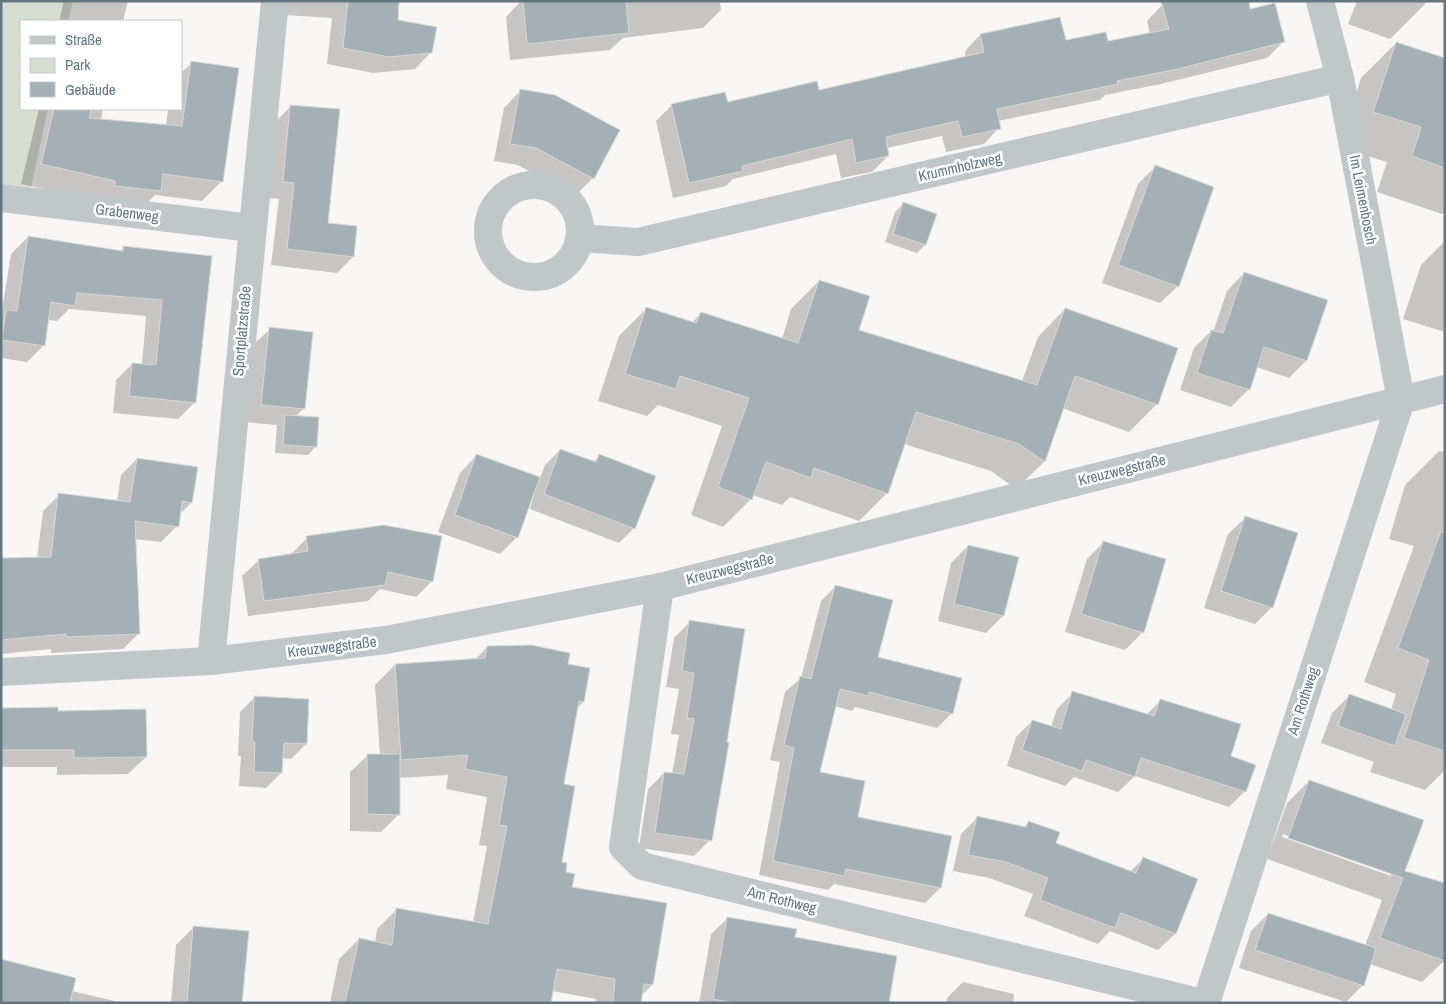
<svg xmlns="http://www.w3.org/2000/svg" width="1446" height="1004" font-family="'Archivo Narrow',sans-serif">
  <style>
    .green { fill: #d8ddd4 }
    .shadow { fill: #0003; fill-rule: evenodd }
    .building { fill: #a5b0b4; stroke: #d9d9d7 }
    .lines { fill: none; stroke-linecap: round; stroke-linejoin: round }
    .minor { stroke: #c1c6c9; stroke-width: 28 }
    .labels { text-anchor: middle; stroke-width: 5; stroke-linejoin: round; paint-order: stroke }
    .street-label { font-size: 15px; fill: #637780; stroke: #fff }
  </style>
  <rect width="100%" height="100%" fill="#f8f7f5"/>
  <path class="green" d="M1,1H73L68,21H21V109H48L31,187L1,184Z"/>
  <g class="shadow">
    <path d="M64,1H128L123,21H59Z"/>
    <path d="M286,1H397V21L431,52L415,69L373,73L327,64L332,18L285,15Z"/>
    <path d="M521,1H735L720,3L721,10L703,28L623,38L610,50L510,60L506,17Z"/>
    <path d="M1357,1H1426L1425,4L1390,39L1348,24Z"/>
    <path d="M1162,5L1249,11L1283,42L1267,58L1161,84L1105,95L1100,100L998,121L999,128L984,144L946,152L942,136L887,148L888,156L872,172L841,178L836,154L733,179L726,186L673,198L656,121L672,105L727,104L818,91L966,58L965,51L980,35L1065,42H1108L1150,34L1147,21Z"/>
    <path d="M1396,43L1445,59V211L1442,214L1377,192L1387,162L1339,147L1361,78Z"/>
    <path d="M192,63L222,181L202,201L155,195L140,210L21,184L39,109H103L101,120L166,126L168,109H181V73Z"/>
    <path d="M521,90L618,131L593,178L575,196L518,165L494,161L504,108Z"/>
    <path d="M291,106L326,224L353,257L337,273L271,265L279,199L268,198L275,122Z"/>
    <path d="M1155,167L1178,286L1160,303L1102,283L1138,184Z"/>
    <path d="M903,204L925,245L917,253L885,242L895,212Z"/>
    <path d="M28,237L120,251L124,248L210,257L195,402L178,419L113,413L116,380L132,364L142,365L146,316L69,309L57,321L47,320L44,345L27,362L1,358V316L11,254Z"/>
    <path d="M1445,241V332L1403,319L1421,265Z"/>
    <path d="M1244,273L1327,301L1306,361L1289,378L1256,367L1248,390L1231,407L1180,390L1194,348L1211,331L1213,332L1227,291Z"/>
    <path d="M819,281L857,331L1022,381L1038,337L1065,309L1157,404L1129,432L1062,408L1044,462L1016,489L991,471L904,444L887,493L859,521L790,497L782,505L752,495L751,499L723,527L691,515L722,426L658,405L647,416L598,401L619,336L647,308L692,323L701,313L782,339L791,309Z"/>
    <path d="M270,329L303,409L295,417L316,446L308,455L275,453L277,425L244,422L252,346Z"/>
    <path d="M560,450L593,462L600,456L634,528L619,543L530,509L534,495H532L517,537L500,554L438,532L460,473L477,455L540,478L545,465Z"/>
    <path d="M1439,451L1445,452V770L1425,790L1370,772L1374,762L1321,743L1332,713L1349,696L1391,710L1396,694L1364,682L1414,546L1389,539L1405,485Z"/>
    <path d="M137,459L191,503L179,515L177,526L161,542L134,539L139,633L123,649L51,653V649L1,654V559H37L43,511L59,495L117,502L121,475Z"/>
    <path d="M1246,517L1272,607L1255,624L1204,608L1228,534Z"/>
    <path d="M307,538L432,581L416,597L380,589L368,601L248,616L242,576L258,561L291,555V554Z"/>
    <path d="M1104,542L1164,560L1142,633L1125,650L1065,632L1087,559Z"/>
    <path d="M968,546L1003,616L986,633L938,621L951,563Z"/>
    <path d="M836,586L876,657L952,713L937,728L855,707L852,711L835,706L818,773L856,818L940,888L925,903L834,884L828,890L759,875L780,762L770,760L785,692L801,678L821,601Z"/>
    <path d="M690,622L710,840L694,856L639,848L648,789L664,773L672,774L679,735L671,734L679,689L666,687L674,638Z"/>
    <path d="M487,647L567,665L583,702L577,708L563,785L561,864L571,888L652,985L641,996L639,1003H595L596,999L552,991L549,1003H330L339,959L359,939L375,943L377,929L397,909L473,923L487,846L479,845L487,797L446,789L448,775L399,778V814L381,832L350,831V772L368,755H380L375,685L395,665L475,660Z"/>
    <path d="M1073,693L1146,715L1160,701L1229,757L1245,791L1229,807L1135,776L1118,792L1074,777L1065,786L1007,766L1016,737L1032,721L1051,727L1057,709Z"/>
    <path d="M255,697L306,744L291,759L282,758L281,773L266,788L239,786L241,756H238L240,712Z"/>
    <path d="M1,709L146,757L128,774L57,775V767H1Z"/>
    <path d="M1309,781L1404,871L1444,961L1422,982L1370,964L1363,985L1346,1002L1239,968L1251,931L1268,914L1365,946L1382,900L1267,859L1287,803ZM1283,834L1391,873V876L1282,837Z"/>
    <path d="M977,818L1024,828L1029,823L1054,844L1130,872L1144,858L1196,880L1175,934L1158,950L1110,931L1098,944L1024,916L1033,894L989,878L953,871L961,834Z"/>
    <path d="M728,918L794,938L888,1003H699L711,934Z"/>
    <path d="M194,927L241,1003H171L176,945Z"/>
    <path d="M963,982L1014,994L1013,1003H946L947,998Z"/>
    <path d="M72,991L123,1003H1Z"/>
  </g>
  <g class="building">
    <path d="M348,1H399L398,20L437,27L432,53L389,57L343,48Z"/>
    <path d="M523,1H626L629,33L527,44Z"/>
    <path d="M1161,1H1249L1250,9L1275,3L1285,42L1178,69L1117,81L1118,84L997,109L1001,129L962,137L958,121L886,137L889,156L856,163L852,139L742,166L743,171L689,183L671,104L725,92L728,102L817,81L819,90L984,52L980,34L1060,17L1066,40L1106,32L1108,41L1169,29Z"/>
    <path d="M1396,42L1445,58V168L1412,156L1421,127L1373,112Z"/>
    <path d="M191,61L239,68L223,182L163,174L161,191L115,186V181L41,164L54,109H91L89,118L182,126Z"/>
    <path d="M520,89L555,95L620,130L594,179L536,148L510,144Z"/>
    <path d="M290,105L340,109L328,223L357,226L354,257L287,249L294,183L283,182Z"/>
    <path d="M1155,165L1214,187L1179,287L1118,265Z"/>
    <path d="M903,202L937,214L926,245L893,234Z"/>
    <path d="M28,236L123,251V246L212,256L196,403L129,396L132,363L156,365L162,300L77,293L75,306L51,302L45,346L2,340L6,310L17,311Z"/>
    <path d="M1244,272L1328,300L1307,361L1264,347L1250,390L1197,373L1211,330L1223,333Z"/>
    <path d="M819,280L870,296L859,330L1037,385L1065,308L1178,348L1158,405L1075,376L1045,462L1019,444L916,412L888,494L814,468L811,478L766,462L752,500L718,487L749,398L680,376L676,389L625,374L646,307L696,323L701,312L798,343Z"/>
    <path d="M269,327L313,332L305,409L261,405Z"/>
    <path d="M285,415L319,417L317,447L283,445Z"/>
    <path d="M560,449L596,462L599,454L656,476L635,529L544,494Z"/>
    <path d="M476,454L540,477L518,538L455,515Z"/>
    <path d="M137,458L198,467L192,503L182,501L179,527L135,521L140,634L66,637V634L1,640V558L51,557L58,493L130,502Z"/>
    <path d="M1245,516L1298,533L1273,608L1221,591Z"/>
    <path d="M384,525L442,536L433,582L388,572L385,585L264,601L258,559L308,551L306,536Z"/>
    <path d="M1441,531L1445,532V751L1404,738L1429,660L1398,648Z"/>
    <path d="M1103,541L1166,559L1144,633L1081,614Z"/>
    <path d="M968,545L1019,557L1004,616L954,604Z"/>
    <path d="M835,585L893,600L878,657L962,678L953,714L869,692L868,696L840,689L820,772L865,781L858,817L952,836L941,888L846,869L844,876L773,861L794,748L784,745L800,676L811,679Z"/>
    <path d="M689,620L745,629L727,742L729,743L712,841L655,833L664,772L684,774L694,719L687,718L694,673L682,671Z"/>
    <path d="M531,645L570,653L568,664L590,668L584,702L579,701L564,784L575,786L562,862L567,863L566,872L575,874L572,887L667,903L653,985L644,984L641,1003H613L615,979L557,969L551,1003H345L359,938L392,945L396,908L488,924L507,826L499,825L507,777L465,769L468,755L401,760L395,664L485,658L487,646Z"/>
    <path d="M1072,691L1154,716L1160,699L1241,724L1231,756L1256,765L1246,792L1141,758L1135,777L1086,760L1082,771L1022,750L1032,720L1061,729Z"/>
    <path d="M1349,694L1406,714L1395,746L1338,726Z"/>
    <path d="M254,696L309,699L307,744L284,743L282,773L254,772L255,742L252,741Z"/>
    <path d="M58,707V711L146,709L147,757L74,758V750H1V708Z"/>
    <path d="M367,754H400V815L367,814Z"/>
    <path d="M1309,780L1424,820L1405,871L1445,883V961L1380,938L1403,878L1288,838Z"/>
    <path d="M977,816L1026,827L1028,821L1060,832L1056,843L1136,873L1143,857L1198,879L1176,934L1121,913L1115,928L1040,900L1048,878L1006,862L968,855Z"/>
    <path d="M1268,913L1376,948L1364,986L1255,950Z"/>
    <path d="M727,917L797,929L795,937L897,956L889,1003H734L713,999Z"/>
    <path d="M193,926L249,931L242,1003H187Z"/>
    <path d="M1,959L76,978L70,1003H1Z"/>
  </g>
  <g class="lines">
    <g class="minor">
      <circle cx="534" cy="231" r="46"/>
      <path d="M1,198L252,228"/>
      <path d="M580,238L638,242L1340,78"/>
      <path d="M660,587L623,847L642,866L1203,1003"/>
      <path d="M211,661L275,1"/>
      <path d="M1,672L211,661L386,640L660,587L1445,389"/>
      <path d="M1206,1003L1401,400L1340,78L1320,1"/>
    </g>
  </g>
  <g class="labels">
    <g class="street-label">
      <text transform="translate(960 167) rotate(-13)" y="5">Krummholzweg</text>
      <text transform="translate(1363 200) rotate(79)" y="5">Im Leimenbosch</text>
      <text transform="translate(127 213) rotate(7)" y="5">Grabenweg</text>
      <text transform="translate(242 331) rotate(-85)" y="5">Sportplatzstraße</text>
      <text transform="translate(1122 470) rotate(-14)" y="5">Kreuzwegstraße</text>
      <text transform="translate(730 569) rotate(-14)" y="5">Kreuzwegstraße</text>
      <text transform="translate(332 647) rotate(-7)" y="5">Kreuzwegstraße</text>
      <text transform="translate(1303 701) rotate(-72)" y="5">Am Rothweg</text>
      <text transform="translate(782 900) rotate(14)" y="5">Am Rothweg</text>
    </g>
  </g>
  <rect width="1446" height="1004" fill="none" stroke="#637780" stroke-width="5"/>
  <rect x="20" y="20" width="162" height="90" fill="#ffffff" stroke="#c1c9cc"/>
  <rect x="30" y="36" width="25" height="8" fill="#c1c6c9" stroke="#c1c9cc"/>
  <text x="65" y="45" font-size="15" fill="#637780">Straße</text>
  <rect x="30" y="58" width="25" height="15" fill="#d8ddd4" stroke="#c1c9cc"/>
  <text x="65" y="70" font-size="15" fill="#637780">Park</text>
  <rect x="30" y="82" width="25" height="15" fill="#a5b0b4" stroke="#c1c9cc"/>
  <text x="65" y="95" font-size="15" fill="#637780">Gebäude</text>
</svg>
